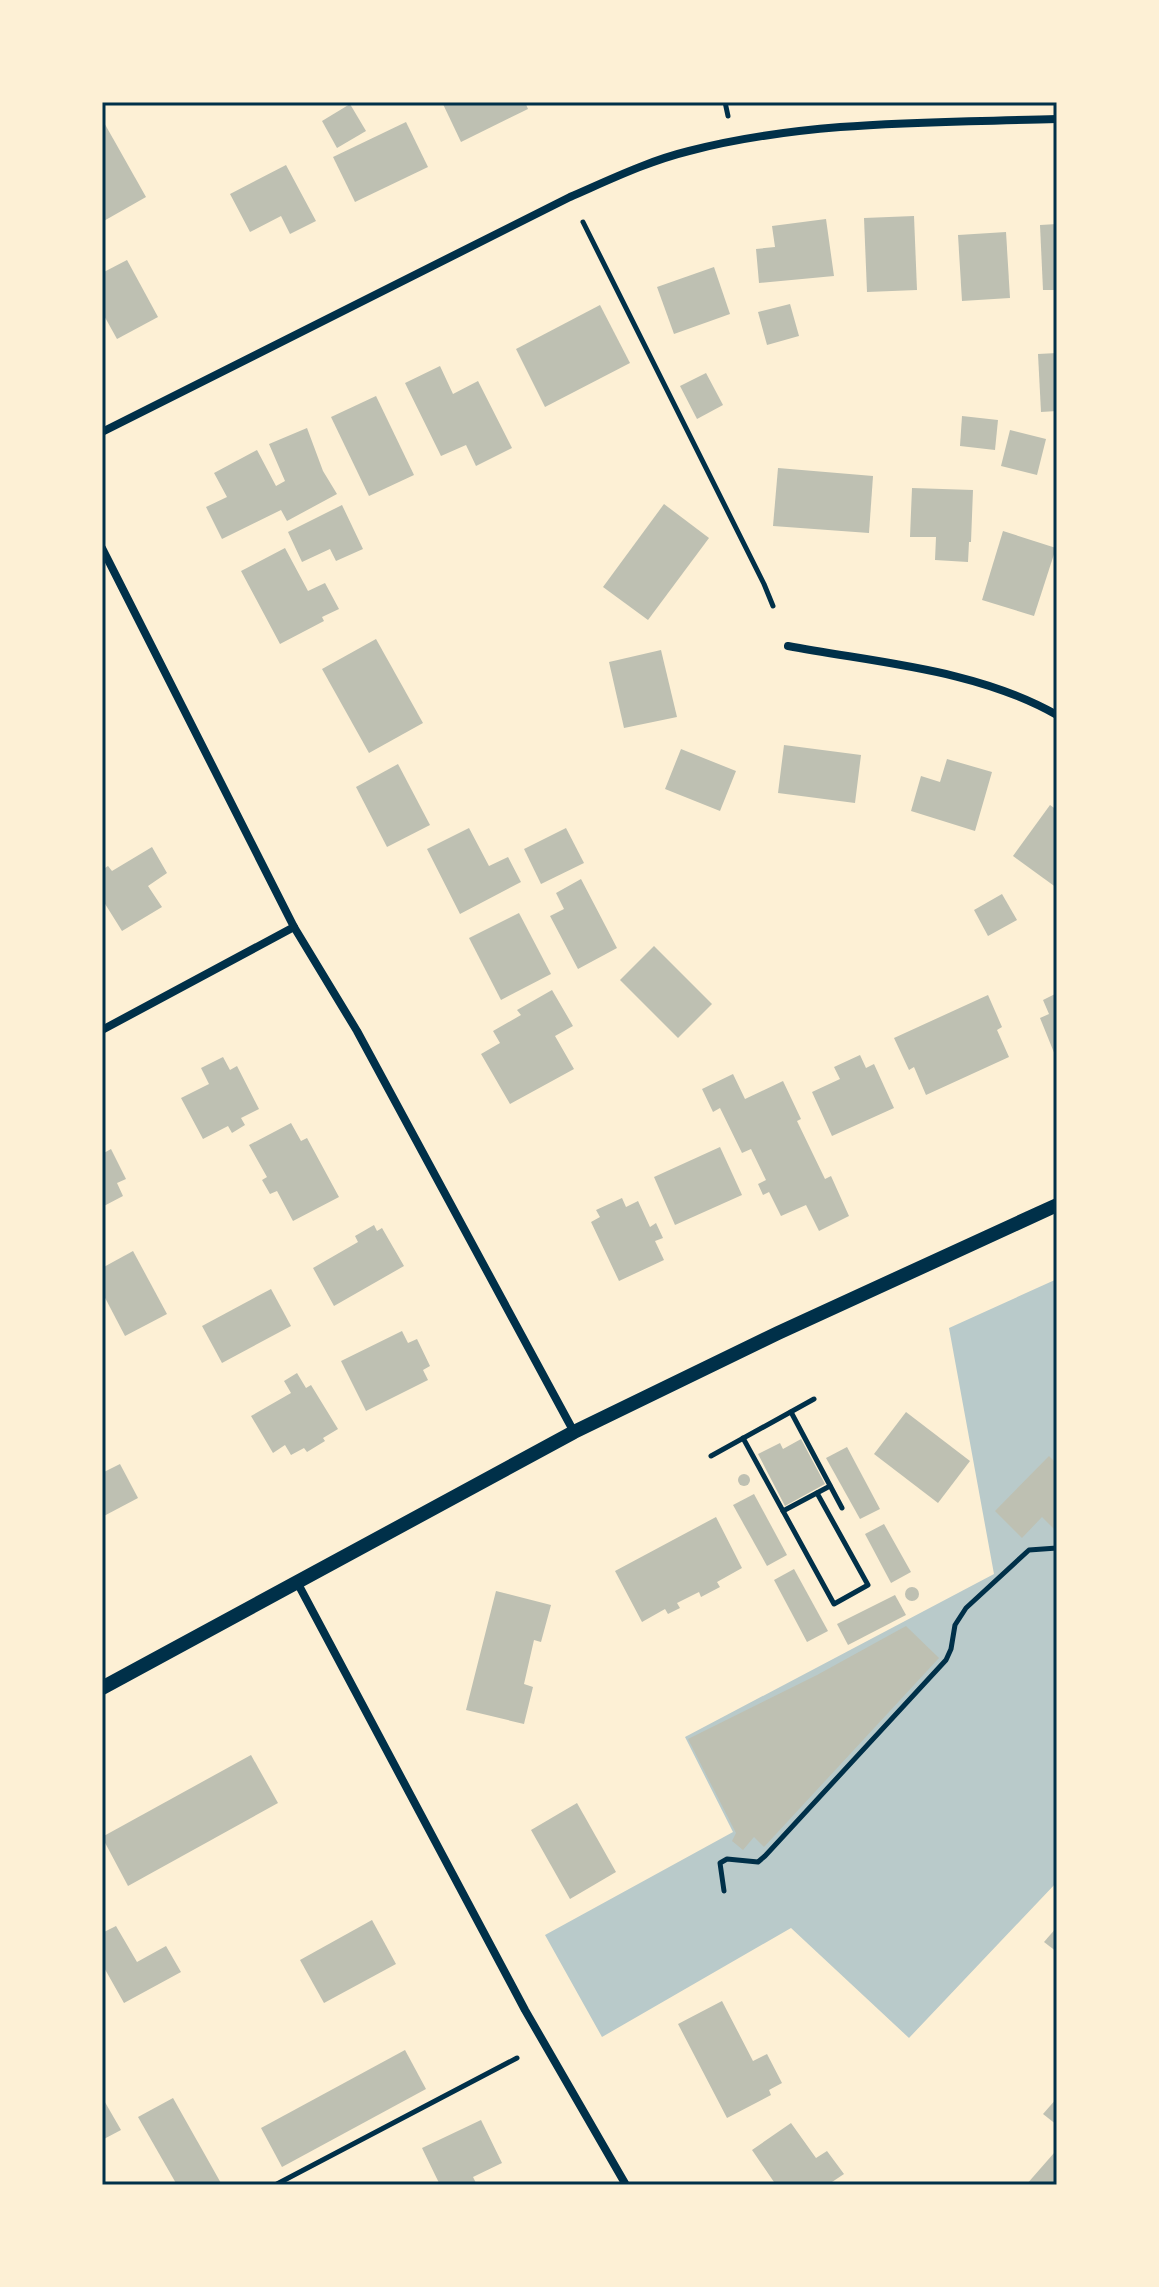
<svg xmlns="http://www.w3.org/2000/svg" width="1159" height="2287" font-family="'Alegreya Sans',sans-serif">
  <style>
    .green { fill: #b9caca }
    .building { fill: #bec0b2 }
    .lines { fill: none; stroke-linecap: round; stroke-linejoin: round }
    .path { stroke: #003049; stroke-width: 5 }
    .minor { stroke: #003049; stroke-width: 8 }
    .tertiary { stroke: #003049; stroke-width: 14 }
    .neatline { fill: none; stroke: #003049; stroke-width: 3 }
  </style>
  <rect width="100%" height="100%" fill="#fdf0d5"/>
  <path class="green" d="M1057,1279V1882L909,2038L791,1928L602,2037L545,1935L733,1832L685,1737L994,1574L949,1328Z"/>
  <g class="building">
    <path d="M442,102H525L528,109L461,142Z"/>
    <path d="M350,104L366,131L337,148L322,121Z"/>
    <path d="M102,119L146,197L102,222Z"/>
    <path d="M406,122L428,167L355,202L333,157Z"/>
    <path d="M286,165L316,221L290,234L281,216L250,232L230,194Z"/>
    <path d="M914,216L917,290L867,292L864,218Z"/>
    <path d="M826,219L834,276L759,283L756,249L775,247L772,226Z"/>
    <path d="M1057,224V290H1043L1040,225Z"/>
    <path d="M1006,232L1010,298L962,301L958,235Z"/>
    <path d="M127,260L158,317L117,339L102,312V273Z"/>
    <path d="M714,267L730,314L674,334L657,287Z"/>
    <path d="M790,304L799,336L767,345L758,312Z"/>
    <path d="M600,305L630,363L545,407L516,349Z"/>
    <path d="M1057,353V411L1041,412L1038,354Z"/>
    <path d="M440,366L453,394L478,381L512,448L476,466L466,445L441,456L405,383Z"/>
    <path d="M706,373L723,405L697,419L680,386Z"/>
    <path d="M376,396L414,475L369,496L331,417Z"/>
    <path d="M962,416L998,420L995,450L960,446Z"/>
    <path d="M307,428L323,471L337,494L287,521L281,510L222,539L206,507L227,497L214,473L257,450L276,486L285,481L269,444Z"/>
    <path d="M1010,430L1046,439L1037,475L1001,466Z"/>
    <path d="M778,468L873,476L869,533L773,526Z"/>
    <path d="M912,488L973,490L971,542H969L968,562L935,560L936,537H910Z"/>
    <path d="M664,504L709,538L648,620L603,587Z"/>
    <path d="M342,505L363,549L336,561L330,549L302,562L288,532Z"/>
    <path d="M1003,531L1056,548L1034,616L982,600Z"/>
    <path d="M285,548L308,591L325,583L339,609L322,617L324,621L280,644L241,571Z"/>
    <path d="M376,639L423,723L369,753L322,669Z"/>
    <path d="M661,650L677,717L624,728L609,662Z"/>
    <path d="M784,745L861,755L855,803L778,793Z"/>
    <path d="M681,749L736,771L720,811L665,789Z"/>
    <path d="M947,759L992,772L975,831L911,811L921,776L940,782Z"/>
    <path d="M398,764L430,825L387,847L356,787Z"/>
    <path d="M1050,805L1057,810V888L1013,856Z"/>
    <path d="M469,828L489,866L508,857L521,882L460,914L427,849Z"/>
    <path d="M566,828L584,863L541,884L524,849Z"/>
    <path d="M152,847L167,873L148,886L162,907L122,931L102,899V870L108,866L112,871Z"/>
    <path d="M581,879L617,948L578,969L550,916L564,909L556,893Z"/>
    <path d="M1002,894L1017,920L988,936L974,910Z"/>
    <path d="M519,913L551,974L501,1000L469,938Z"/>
    <path d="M654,946L712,1004L678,1038L620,980Z"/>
    <path d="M552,990L573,1026L555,1036L574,1069L510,1104L481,1054L500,1043L493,1031L521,1015L517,1010Z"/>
    <path d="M1057,993V1060L1040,1018L1049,1014L1043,1000Z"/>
    <path d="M988,995L1002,1027L997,1030L1009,1057L926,1095L914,1067L909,1070L894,1038Z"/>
    <path d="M860,1055L866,1068L874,1064L894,1108L832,1136L812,1092L840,1079L834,1067Z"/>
    <path d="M223,1057L230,1070L237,1066L259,1109L241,1118L245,1125L232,1133L228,1126L203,1139L181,1098L209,1084L201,1068Z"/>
    <path d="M733,1074L745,1099L783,1081L801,1119L797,1121L825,1179L831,1176L849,1216L819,1231L806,1205L781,1216L769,1192L763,1195L758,1184L766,1180L751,1149L742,1153L720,1108L713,1112L702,1089Z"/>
    <path d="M291,1123L301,1141L307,1138L339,1197L293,1221L277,1191L270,1194L262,1180L267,1177L249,1145Z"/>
    <path d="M720,1147L742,1195L675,1225L654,1177Z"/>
    <path d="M111,1149L126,1179L117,1183L123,1196L102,1207V1154Z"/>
    <path d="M622,1198L626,1207L638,1201L650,1227L656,1223L663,1238L655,1241L664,1260L619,1281L591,1222L600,1217L596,1210Z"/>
    <path d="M374,1225L377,1231L382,1228L404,1266L334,1306L313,1268L358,1242L355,1236Z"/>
    <path d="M133,1251L167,1314L125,1336L102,1292V1268Z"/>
    <path d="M271,1289L291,1326L222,1363L202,1326Z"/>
    <path d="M402,1331L408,1343L417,1339L430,1366L423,1370L428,1380L366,1411L341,1361Z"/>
    <path d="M297,1373L306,1388L311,1385L338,1429L323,1438L325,1441L307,1452L304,1448L291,1455L285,1445L273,1453L251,1416L291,1393L284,1381Z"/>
    <path d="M906,1412L970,1461L938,1503L874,1454Z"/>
    <path d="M801,1439L825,1484L785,1506L758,1454L780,1443L783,1449Z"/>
    <path d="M847,1447L880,1509L860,1519L826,1458Z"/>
    <path d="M1049,1456L1057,1464V1532L1042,1517L1022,1538L995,1511Z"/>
    <path d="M120,1464L138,1498L102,1517V1473Z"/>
    <circle cx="744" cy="1480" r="6"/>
    <path d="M754,1494L787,1555L767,1566L733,1505Z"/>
    <path d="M716,1517L742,1568L717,1582L720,1587L701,1597L699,1592L677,1603L680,1608L668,1614L665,1609L642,1622L615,1571Z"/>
    <path d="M884,1524L911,1572L891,1583L865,1534Z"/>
    <path d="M794,1569L828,1631L807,1642L774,1580Z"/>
    <circle cx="912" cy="1594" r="7"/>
    <path d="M496,1591L551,1605L541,1642L534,1640L524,1684L533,1687L524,1724L466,1710Z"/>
    <path d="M895,1595L906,1615L848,1645L837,1624Z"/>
    <path d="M906,1626L939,1658L764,1847L754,1837L743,1850L732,1841L736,1833L688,1739L817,1675Z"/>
    <path d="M251,1755L278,1803L128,1886L102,1837Z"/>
    <path d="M577,1803L616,1872L570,1899L531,1830Z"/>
    <path d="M372,1920L396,1964L324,2003L300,1960Z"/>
    <path d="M116,1926L137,1962L166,1946L181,1972L124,2003L102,1964V1933Z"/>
    <path d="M1057,1927V1952L1044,1942Z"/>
    <path d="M722,2001L753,2061L767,2054L782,2083L769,2090L771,2095L727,2118L678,2024Z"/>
    <path d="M405,2050L426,2089L282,2167L261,2128Z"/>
    <path d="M102,2097L121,2130L102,2140Z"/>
    <path d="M173,2098L222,2185H177L138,2117Z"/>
    <path d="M1057,2098V2125L1043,2114Z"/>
    <path d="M481,2120L502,2163L473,2177L477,2185H440L422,2148Z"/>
    <path d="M791,2123L816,2158L827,2151L844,2174L832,2182L835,2185H776L752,2150Z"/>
    <path d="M1054,2153L1057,2156V2185H1026Z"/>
  </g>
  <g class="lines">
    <g class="path">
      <path d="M725,102L728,116"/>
      <path d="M583,222L764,584L773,606"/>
      <path d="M791,1412L842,1508"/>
      <path d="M743,1438L834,1604L868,1585L817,1493"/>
      <path d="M711,1456L814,1399"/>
      <path d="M783,1511L830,1486"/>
      <path d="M724,1891L720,1863L727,1859L758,1862L765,1856L946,1660L951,1649L955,1625L966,1608L1029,1550L1057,1548"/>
      <path d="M275,2185L517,2058"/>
    </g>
    <g class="minor">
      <path d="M102,432L570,197C609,180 648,161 689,151C809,120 934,123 1057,119"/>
      <path d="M102,548L294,927L357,1031L574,1432"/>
      <path d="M788,646C878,663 976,669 1057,715"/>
      <path d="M102,1030L294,927"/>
      <path d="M297,1582L525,2010L626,2185"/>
    </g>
    <path class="tertiary" d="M102,1688L574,1432L778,1333L1057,1205"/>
  </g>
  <rect width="1159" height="2287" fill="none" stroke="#fdf0d5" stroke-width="208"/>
  <rect x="104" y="104" width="951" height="2079" class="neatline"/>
</svg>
